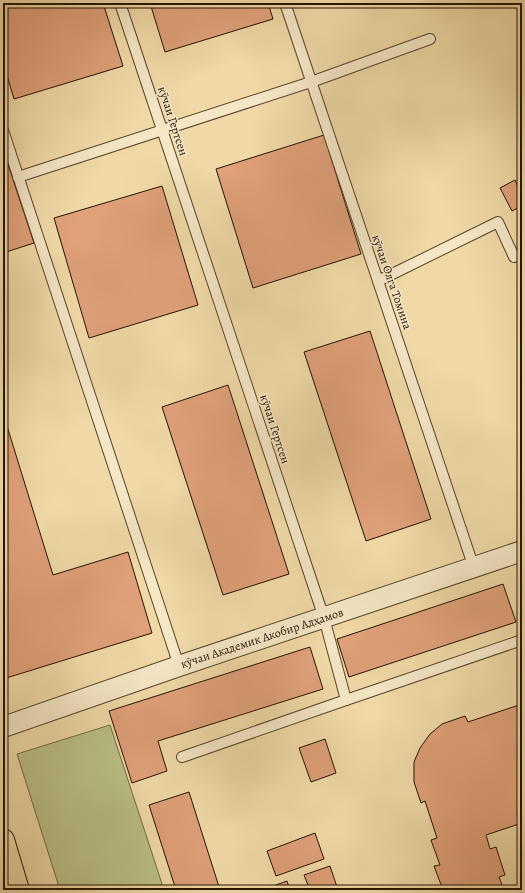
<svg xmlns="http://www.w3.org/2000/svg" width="525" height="893" font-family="Alegreya,serif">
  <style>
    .green { fill: #babf87; stroke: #6f6944 }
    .building { fill: #dfa07a; stroke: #241300 }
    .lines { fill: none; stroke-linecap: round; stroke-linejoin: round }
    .service-casing { stroke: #57442a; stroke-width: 12 }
    .minor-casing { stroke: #57442a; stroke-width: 22 }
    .trunk-casing { stroke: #241300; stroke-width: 24 }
    .service { stroke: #f5e6c6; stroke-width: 10 }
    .minor { stroke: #f5e6c6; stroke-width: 20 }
    .trunk { stroke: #f0d9a7; stroke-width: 22 }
    .labels { text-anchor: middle; stroke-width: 3; stroke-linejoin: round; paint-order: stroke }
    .street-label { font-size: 12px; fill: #241300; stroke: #f5e6c6 }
  </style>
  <rect width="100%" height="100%" fill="#f0d9a7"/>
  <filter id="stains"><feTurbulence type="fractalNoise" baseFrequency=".005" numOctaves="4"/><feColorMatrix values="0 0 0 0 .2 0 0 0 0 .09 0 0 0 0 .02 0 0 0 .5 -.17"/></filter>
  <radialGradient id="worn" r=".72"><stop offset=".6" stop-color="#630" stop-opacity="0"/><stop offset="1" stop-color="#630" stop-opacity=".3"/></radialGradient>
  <path class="green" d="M110,725L164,890H60L17,754Z"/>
  <g class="building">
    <path d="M3,3H103L123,66L14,99L3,62Z"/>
    <path d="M150,3H268L273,19L165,52Z"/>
    <path d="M324,135L361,254L253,288L216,169Z"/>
    <path d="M3,149L34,243L3,253Z"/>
    <path d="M515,180L522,195V206L512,211L500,188Z"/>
    <path d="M162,186L198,305L89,338L54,218Z"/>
    <path d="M370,331L431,519L366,541L304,352Z"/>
    <path d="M228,385L289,574L223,595L162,407Z"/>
    <path d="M3,413L53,575L128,552L152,633L3,679Z"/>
    <path d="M503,584L516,622L349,677L337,639Z"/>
    <path d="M310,647L323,689L158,741L167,771L132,783L109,711Z"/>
    <path d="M522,704V803L520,816L522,823L486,835L490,849L496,847L505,875L499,877L504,890H443L434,866L440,865L431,840L437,838L425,801L421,803L414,782V762L420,748L430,734L442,724L465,716L468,722Z"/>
    <path d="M325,739L336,773L311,782L299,748Z"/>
    <path d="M189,792L220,890H176L149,805Z"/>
    <path d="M315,833L324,859L276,876L267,851Z"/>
    <path d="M330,866L338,890H310L304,875Z"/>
    <path d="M287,881L290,890H262Z"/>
  </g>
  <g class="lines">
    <defs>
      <g id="service">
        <path d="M120,3L324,618L346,700L182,757"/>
        <path d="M285,3L474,568"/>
        <path d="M521,3L522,5"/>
        <path d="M3,130L179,666"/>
        <path d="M18,177L311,82L430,39"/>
        <path d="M378,281L498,222L514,257"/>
        <path d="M346,700L522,640"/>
      </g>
      <path id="minor" d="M3,727L179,666L522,551"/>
      <path id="trunk" d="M3,840L18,890"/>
    </defs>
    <use href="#service" class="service-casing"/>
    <use href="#minor" class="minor-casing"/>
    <use href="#trunk" class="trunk-casing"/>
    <use href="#service" class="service"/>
    <use href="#minor" class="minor"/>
    <use href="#trunk" class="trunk"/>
  </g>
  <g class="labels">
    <g class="street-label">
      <text transform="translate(173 121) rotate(72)" y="4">кӯчаи Гертсен</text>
      <text transform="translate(392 282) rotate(71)" y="4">кӯчаи Олга Томина</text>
      <text transform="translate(275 429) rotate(72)" y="4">кӯчаи Гертсен</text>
      <text transform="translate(262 638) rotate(-18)" y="4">кӯчаи Академик Акобир Адҳамов</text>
    </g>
  </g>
  <rect width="525" height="893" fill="none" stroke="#f0d9a7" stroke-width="16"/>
  <rect x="4" y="4" width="517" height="885" fill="none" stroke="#241300" stroke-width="2"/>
  <rect x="8" y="8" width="509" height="877" fill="none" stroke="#241300"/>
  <rect width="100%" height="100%" filter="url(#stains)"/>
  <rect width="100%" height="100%" fill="url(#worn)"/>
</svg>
